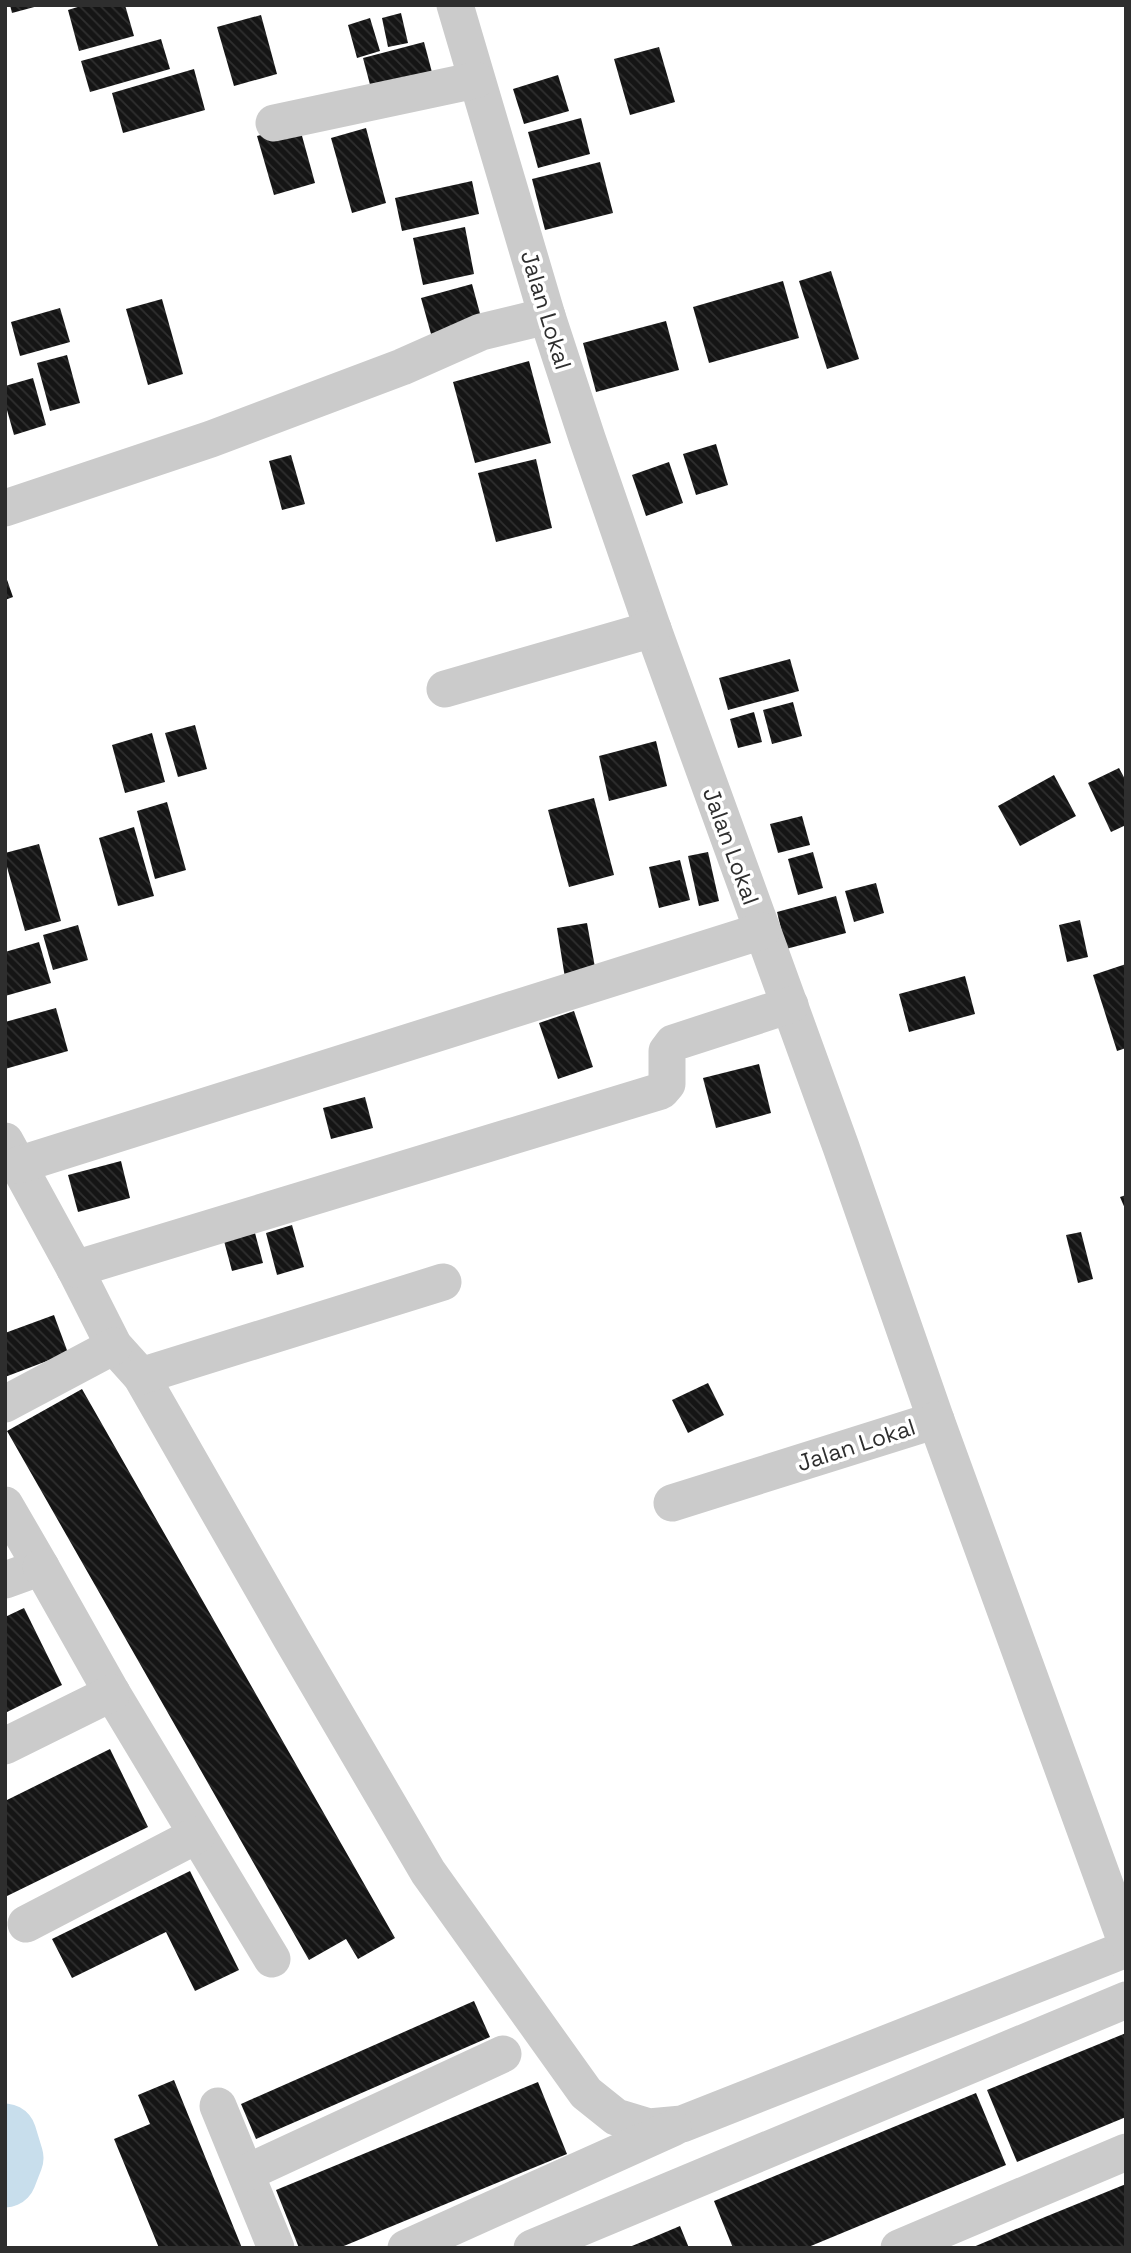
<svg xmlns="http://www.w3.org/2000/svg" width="1131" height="2253" font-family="'Space Grotesk',sans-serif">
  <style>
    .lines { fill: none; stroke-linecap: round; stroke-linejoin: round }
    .river { stroke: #c8deec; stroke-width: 63 }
    .building { fill: url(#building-back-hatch) }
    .minor { stroke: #cbcbcb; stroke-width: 37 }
    .labels { text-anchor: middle; stroke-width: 7; stroke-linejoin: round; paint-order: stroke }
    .street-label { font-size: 23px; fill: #2e2e2e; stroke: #fff }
  </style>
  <defs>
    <pattern id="building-back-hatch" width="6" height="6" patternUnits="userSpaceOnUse" patternTransform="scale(1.75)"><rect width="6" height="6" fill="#151515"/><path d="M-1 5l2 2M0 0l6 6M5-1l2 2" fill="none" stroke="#2f2f2f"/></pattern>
  </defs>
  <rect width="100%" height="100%" fill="#fff"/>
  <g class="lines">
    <path class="river" d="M5,2135L12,2158L5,2176"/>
  </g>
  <g class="building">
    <path d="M10,5H37L38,6L12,13Z"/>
    <path d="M84,5H125L134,36L79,51L68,10Z"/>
    <path d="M401,13L408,43L388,47L382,18Z"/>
    <path d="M261,15L277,74L234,86L217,27Z"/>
    <path d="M370,18L380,51L357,58L348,25Z"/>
    <path d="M161,39L170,69L90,92L81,61Z"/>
    <path d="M424,42L434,80L373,96L363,58Z"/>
    <path d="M659,47L675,102L630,115L614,59Z"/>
    <path d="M194,69L205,110L123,133L112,93Z"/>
    <path d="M558,75L569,111L524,124L513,89Z"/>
    <path d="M581,118L590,154L538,168L528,132Z"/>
    <path d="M299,125L315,183L274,195L257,136Z"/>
    <path d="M366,128L386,203L352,213L331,138Z"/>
    <path d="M600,162L613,213L545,230L532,179Z"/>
    <path d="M472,181L479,214L402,231L395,198Z"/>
    <path d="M465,227L474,274L423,285L413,238Z"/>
    <path d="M831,271L859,359L827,369L799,281Z"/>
    <path d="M783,281L799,338L709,363L693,307Z"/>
    <path d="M472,284L482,321L431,334L421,298Z"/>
    <path d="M162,299L183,374L148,385L126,309Z"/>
    <path d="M60,308L70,342L20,356L11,322Z"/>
    <path d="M666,321L679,370L596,392L583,343Z"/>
    <path d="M67,355L80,403L50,411L37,363Z"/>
    <path d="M529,361L551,443L475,463L453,382Z"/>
    <path d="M33,378L46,425L14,435L5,403V386Z"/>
    <path d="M716,444L728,485L696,495L683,454Z"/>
    <path d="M291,455L305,504L282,510L269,461Z"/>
    <path d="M536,459L552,528L496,542L478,473Z"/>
    <path d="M669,462L683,503L646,516L632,475Z"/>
    <path d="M5,574L13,597L5,600Z"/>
    <path d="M790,659L799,691L728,710L719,678Z"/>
    <path d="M793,702L802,736L772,744L763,710Z"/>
    <path d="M754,712L762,742L738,748L730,719Z"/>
    <path d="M195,725L207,769L178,777L165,733Z"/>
    <path d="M152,733L165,782L125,793L112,745Z"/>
    <path d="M656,741L667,786L609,801L599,756Z"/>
    <path d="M1119,768L1126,781V825L1111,832L1088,783Z"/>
    <path d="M1054,775L1076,816L1020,846L998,806Z"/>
    <path d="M594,798L614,875L569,887L548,810Z"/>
    <path d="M167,802L186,870L155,879L137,811Z"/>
    <path d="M802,816L810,845L778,853L770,824Z"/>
    <path d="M134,827L154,896L118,906L99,838Z"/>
    <path d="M39,844L61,921L25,931L5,860V853Z"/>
    <path d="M708,852L719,901L699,906L688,856Z"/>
    <path d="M813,852L823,888L798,895L788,859Z"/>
    <path d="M680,860L690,900L659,908L649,867Z"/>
    <path d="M876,883L884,913L854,922L845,891Z"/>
    <path d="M836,896L846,933L786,949L777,912Z"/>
    <path d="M1080,920L1088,957L1067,962L1059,925Z"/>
    <path d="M587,923L596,973L565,978L557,928Z"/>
    <path d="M78,925L88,960L53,970L43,935Z"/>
    <path d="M39,942L51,983L5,996V952Z"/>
    <path d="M1126,964V1048L1117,1051L1093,975Z"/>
    <path d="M965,976L975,1014L909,1032L899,994Z"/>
    <path d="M56,1008L68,1051L5,1069V1022Z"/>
    <path d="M574,1011L593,1067L558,1079L539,1023Z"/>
    <path d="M759,1064L771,1113L716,1128L703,1078Z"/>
    <path d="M365,1097L373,1128L331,1139L323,1108Z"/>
    <path d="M121,1161L130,1198L78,1212L68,1175Z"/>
    <path d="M1126,1195V1211L1120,1197Z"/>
    <path d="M292,1225L304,1267L277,1275L266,1233Z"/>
    <path d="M1081,1232L1093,1279L1078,1283L1066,1235Z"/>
    <path d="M255,1233L263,1263L232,1271L224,1241Z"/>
    <path d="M54,1315L68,1353L5,1377V1333Z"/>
    <path d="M708,1383L724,1415L688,1433L672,1400Z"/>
    <path d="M82,1389L395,1938L358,1959L346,1939L309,1960L7,1431Z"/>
    <path d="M24,1608L62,1685L5,1713V1617Z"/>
    <path d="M110,1749L148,1827L5,1897V1801Z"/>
    <path d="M190,1871L239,1970L195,1991L166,1932L72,1978L52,1939Z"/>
    <path d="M474,2001L490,2037L256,2139L241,2104Z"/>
    <path d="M1126,2033V2117L1017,2162L987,2090Z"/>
    <path d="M174,2080L223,2201L242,2248H159L114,2139L150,2124L138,2095Z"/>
    <path d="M538,2082L567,2154L339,2248H299L276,2190Z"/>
    <path d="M976,2093L1006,2165L806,2248H733L714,2201Z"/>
    <path d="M1126,2184V2248H971L1045,2217Z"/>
    <path d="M680,2226L689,2248H627L654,2237Z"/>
  </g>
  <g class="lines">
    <g class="minor">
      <path d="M455,5L547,316L587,438L653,629L841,1147L936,1420L672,1503"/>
      <path d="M274,123L476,80"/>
      <path d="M5,508L211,439L402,367L481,332L547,316"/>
      <path d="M445,689L653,629"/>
      <path d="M5,1141L75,1269L114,1346L141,1376L291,1638L428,1872L586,2093L616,2117L649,2127L682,2124L1126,1949"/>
      <path d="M18,1165L762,931"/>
      <path d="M75,1269L661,1091L667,1084V1051L673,1043L790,1005"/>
      <path d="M141,1376L443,1282"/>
      <path d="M5,1404L114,1346"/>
      <path d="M936,1420L1126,1942"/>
      <path d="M5,1505L41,1567L5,1580"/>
      <path d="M41,1567L112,1693L272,1959"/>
      <path d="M5,1746L112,1693"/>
      <path d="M26,1924L197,1835"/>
      <path d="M218,2106L276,2248"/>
      <path d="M246,2173L503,2054"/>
      <path d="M406,2248L673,2128"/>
      <path d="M532,2248L1126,2000"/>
      <path d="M899,2248L1126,2152"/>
    </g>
  </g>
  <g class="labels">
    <g class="street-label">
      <text transform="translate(546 310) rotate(73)" y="8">Jalan Lokal</text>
      <text transform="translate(731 846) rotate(70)" y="8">Jalan Lokal</text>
      <text transform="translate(856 1445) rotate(-18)" y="8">Jalan Lokal</text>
    </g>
  </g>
  <rect width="1131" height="2253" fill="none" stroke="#2e2e2e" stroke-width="14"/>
</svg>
